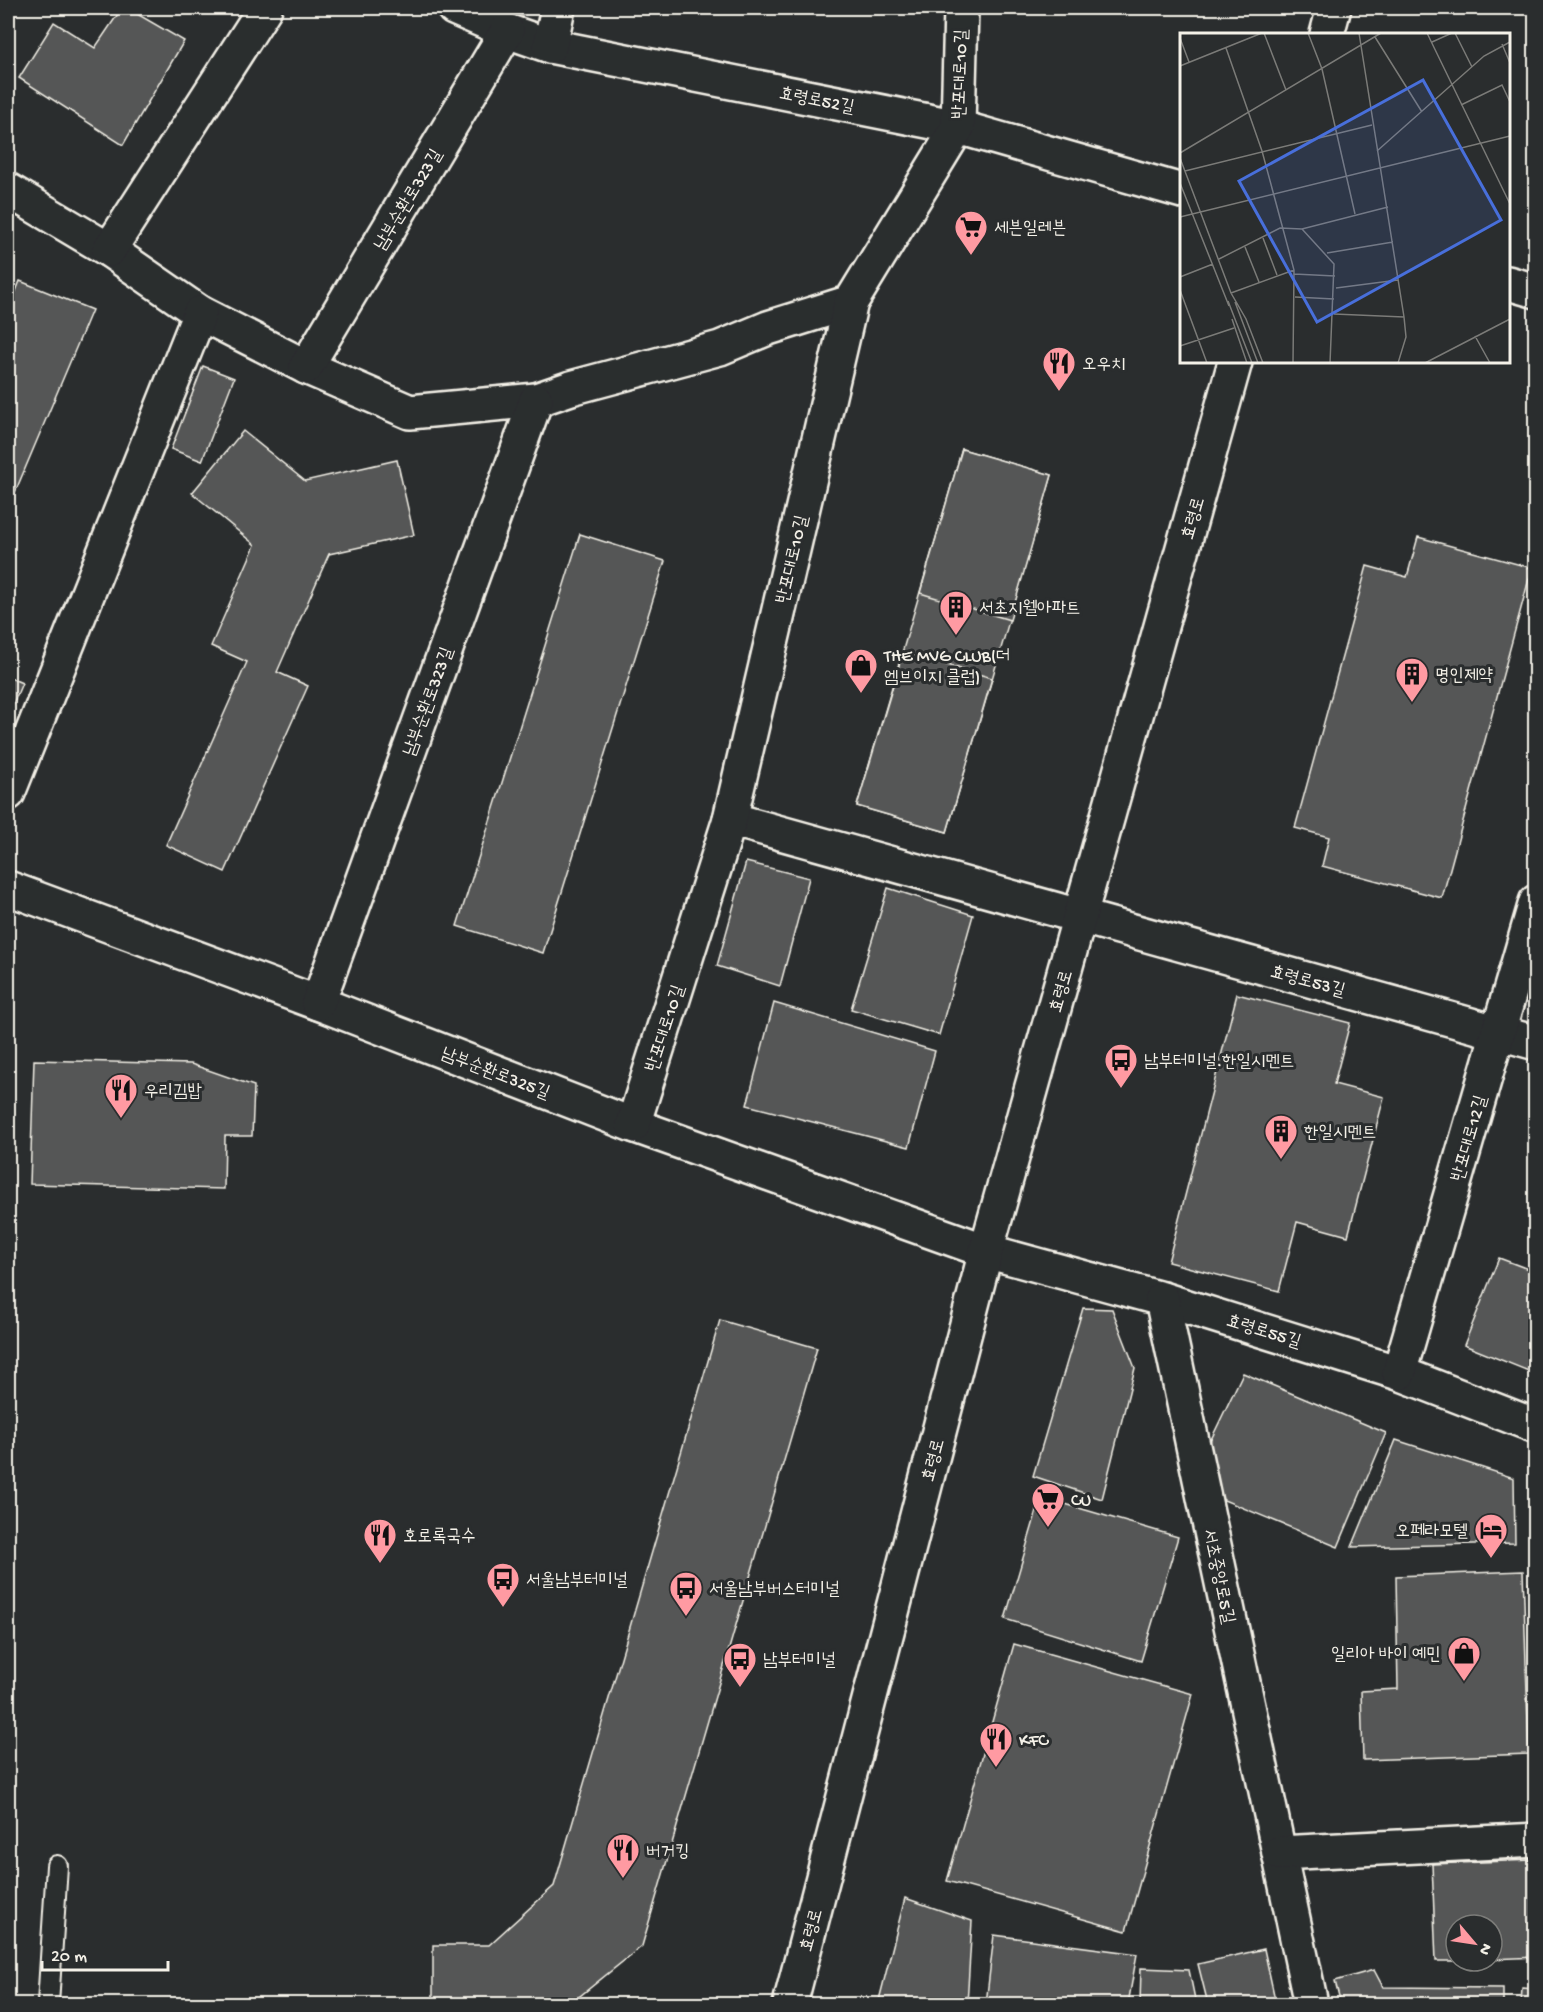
<svg xmlns="http://www.w3.org/2000/svg" width="1543" height="2012" font-family="'Gochi Hand','Poor Story',sans-serif">
  <style>
    .building { fill: #555756; stroke: #f4f1e8; stroke-width: 1.5 }
    .lines { fill: none; stroke-linecap: round; stroke-linejoin: round }
    .lane-casing { stroke: #f4f1e8; stroke-width: 24 }
    .street-casing { stroke: #f4f1e8; stroke-width: 38 }
    .secondary-casing { stroke: #f4f1e8; stroke-width: 38 }
    .lane { stroke: #2a2d2e; stroke-width: 20 }
    .street { stroke: #2a2d2e; stroke-width: 33 }
    .secondary { stroke: #2a2d2e; stroke-width: 33 }
    .labels { text-anchor: middle; stroke-width: 6; stroke-linejoin: round; paint-order: stroke }
    .street-label { font-size: 18px; fill: #f4f1e8; stroke: #2a2d2e }
    .poi-label { font-size: 18px; fill: #f4f1e8; stroke: #2a2d2e; text-anchor: start }
    .inset-road { fill: none; stroke: #7b7b78; stroke-width: 1.5 }
    .view { fill: #486fdb; fill-opacity: 0.15; stroke: #486fdb; stroke-width: 3 }
    .inset-edge { fill: none; stroke: #f4f1e8; stroke-width: 3 }
  </style>
  <rect width="100%" height="100%" fill="#2a2d2e"/>
  <filter id="ink" filterUnits="userSpaceOnUse"><feTurbulence type="fractalNoise" baseFrequency=".0167" numOctaves="2"/><feDisplacementMap in="SourceGraphic" scale="12" xChannelSelector="R" yChannelSelector="G"/><feConvolveMatrix kernelMatrix="1 2 1 2 8 2 1 2 1" color-interpolation-filters="sRGB"/></filter>
  <g filter="url(#ink)">
    <g class="building">
      <path d="M122,8H127L184,41L123,145L19,78L54,22L95,48Z"/>
      <path d="M20,281L92,310L8,509V311Z"/>
      <path d="M203,366L234,378L202,461L171,449Z"/>
      <path d="M243,431L305,481L397,460L414,535L329,554L277,672L308,686L225,872L166,845L247,662L211,646L255,545L192,493Z"/>
      <path d="M962,449L1052,475L947,832L857,806Z"/>
      <path d="M962,449L1052,475L1010,620L920,593Z"/>
      <path d="M580,534L665,561L543,953L457,926Z"/>
      <path d="M1418,537L1532,568L1442,898L1322,866L1329,837L1295,828L1367,566L1407,577Z"/>
      <path d="M903,652L992,678L947,832L857,806Z"/>
      <path d="M8,677L22,683L8,716Z"/>
      <path d="M746,862L809,878L780,986L717,966Z"/>
      <path d="M888,888L973,915L939,1035L851,1009Z"/>
      <path d="M1237,994L1350,1023L1334,1084L1384,1097L1348,1236L1297,1222L1279,1291L1168,1262Z"/>
      <path d="M774,1003L935,1051L909,1147L747,1105Z"/>
      <path d="M34,1060L191,1064L254,1086L252,1136H225L224,1189L30,1184Z"/>
      <path d="M1499,1258L1536,1272V1374L1464,1345Z"/>
      <path d="M1083,1308L1112,1309L1135,1368L1102,1499L1033,1476Z"/>
      <path d="M720,1320L817,1348L642,1946L570,2004H433V1945H489L554,1886Z"/>
      <path d="M1243,1373L1386,1433L1338,1547L1219,1498L1206,1450Z"/>
      <path d="M1396,1440L1514,1478L1515,1543L1352,1547Z"/>
      <path d="M1041,1497L1178,1537L1141,1661L1005,1619Z"/>
      <path d="M1523,1571L1529,1754L1363,1760L1361,1691L1398,1689L1396,1576Z"/>
      <path d="M1529,1583H1536V1712Z"/>
      <path d="M1014,1644L1193,1694L1126,1931L947,1881Z"/>
      <path d="M1536,1860V1957L1492,1959V1925H1456V1961H1436L1432,1864Z"/>
      <path d="M905,1898L972,1921L967,2004H878Z"/>
      <path d="M994,1935L1137,1954L1128,2004H986Z"/>
      <path d="M1264,1949L1276,2004H1208L1198,1964Z"/>
      <path d="M1141,1968L1189,1970L1196,2004H1140Z"/>
      <path d="M1374,1970L1383,1987L1503,1988V2004H1341L1335,1981Z"/>
      <path d="M1522,1988L1536,1989V2004H1521Z"/>
    </g>
    <g class="lines">
      <defs>
        <path id="lane" d="M48,2004L57,1866"/>
        <g id="street">
          <path d="M454,8L507,31L550,46L958,127L1182,191"/>
          <path d="M550,46L558,8"/>
          <path d="M8,190L109,250L200,313L306,367L410,412L536,400L571,388L720,348L768,328L851,302"/>
          <path d="M109,250L265,8"/>
          <path d="M1508,283L1536,291"/>
          <path d="M306,367L507,31"/>
          <path d="M8,793L200,313"/>
          <path d="M730,819L1536,1043"/>
          <path d="M8,888L318,1003L633,1125L986,1251L1162,1299L1399,1373L1536,1426"/>
          <path d="M318,1003L536,400"/>
          <path d="M633,1125L730,819L851,302L958,127L961,8"/>
          <path d="M1162,1299L1311,2004"/>
          <path d="M1399,1373L1536,902"/>
          <path d="M1279,1853L1536,1840"/>
        </g>
        <g id="secondary">
          <path d="M1327,34L1334,8"/>
          <path d="M790,2004L986,1251L1235,362"/>
        </g>
      </defs>
      <use href="#lane" class="lane-casing"/>
      <use href="#street" class="street-casing"/>
      <use href="#secondary" class="secondary-casing"/>
      <use href="#lane" class="lane"/>
      <use href="#street" class="street"/>
      <use href="#secondary" class="secondary"/>
    </g>
  </g>
  <defs>
    <symbol id="supermarket-pin" viewBox="-11 -11 22 30"><path d="M0 17L-7.5 6A9.5 9.5 0 1 1 7.5 6Z" fill="#ff9aa2" stroke="#2a2d2e"/><path d="M-6-5.5h2.5l.6 2H6L4.5 2H-2.5L-4.4-4H-6ZM-1.5 3.2a1.3 1.3 0 1 0 .1 0ZM3 3.2a1.3 1.3 0 1 0 .1 0Z" fill="#111"/></symbol>
    <symbol id="restaurant-pin" viewBox="-11 -11 22 30"><path d="M0 17L-7.5 6A9.5 9.5 0 1 1 7.5 6Z" fill="#ff9aa2" stroke="#2a2d2e"/><path d="M-5-6h1v4h1v-4h1v4h1v-4h1v5L-1.5 .5V6h-2V.5L-5-1ZM5-6V6H3V1.5H1.5Q1.5-4 5-6Z" fill="#111"/></symbol>
    <symbol id="building-pin" viewBox="-11 -11 22 30"><path d="M0 17L-7.5 6A9.5 9.5 0 1 1 7.5 6Z" fill="#ff9aa2" stroke="#2a2d2e"/><path d="M-4-6H4V6H1V3H-1V6H-4ZM-2.5-4.3h1.7v1.8h-1.7ZM.8-4.3h1.7v1.8H.8ZM-2.5-1h1.7V.8h-1.7ZM.8-1h1.7V.8H.8Z" fill="#111"/></symbol>
    <symbol id="shop-pin" viewBox="-11 -11 22 30"><path d="M0 17L-7.5 6A9.5 9.5 0 1 1 7.5 6Z" fill="#ff9aa2" stroke="#2a2d2e"/><path d="M-5-2.5h2.3a2.7 3.5 0 0 1 5.4 0H5L5.5 6h-11ZM-1.5-2.5h3a1.5 2.3 0 0 0-3 0Z" fill="#111"/></symbol>
    <symbol id="bus-pin" viewBox="-11 -11 22 30"><path d="M0 17L-7.5 6A9.5 9.5 0 1 1 7.5 6Z" fill="#ff9aa2" stroke="#2a2d2e"/><path d="M-5-6H5V4H4V6H2V4H-2V6H-4V4H-5ZM-3.5-4V0h7V-4ZM-3.5 1.2v1.5H-2V1.2ZM2 1.2v1.5H3.5V1.2Z" fill="#111"/></symbol>
    <symbol id="hotel-pin" viewBox="-11 -11 22 30"><path d="M0 17L-7.5 6A9.5 9.5 0 1 1 7.5 6Z" fill="#ff9aa2" stroke="#2a2d2e"/><path d="M-6-4.5h1.5V1H6V5H4.5V3h-9V5H-6ZM-4 0a1.8 1.8 0 1 1 3.6 0ZM.5 0V-2.5h3Q6-2.5 6 0Z" fill="#111"/></symbol>
  </defs>
  <g fill-rule="evenodd">
    <use href="#supermarket-pin" x="952" y="208" width="38" height="52"/>
    <use href="#restaurant-pin" x="1040" y="344" width="38" height="52"/>
    <use href="#building-pin" x="937" y="588" width="38" height="52"/>
    <use href="#shop-pin" x="842" y="646" width="38" height="52"/>
    <use href="#building-pin" x="1393" y="655" width="38" height="52"/>
    <use href="#bus-pin" x="1102" y="1041" width="38" height="52"/>
    <use href="#restaurant-pin" x="102" y="1071" width="38" height="52"/>
    <use href="#building-pin" x="1262" y="1112" width="38" height="52"/>
    <use href="#supermarket-pin" x="1029" y="1480" width="38" height="52"/>
    <use href="#hotel-pin" x="1472" y="1511" width="38" height="52"/>
    <use href="#restaurant-pin" x="361" y="1516" width="38" height="52"/>
    <use href="#bus-pin" x="484" y="1560" width="38" height="52"/>
    <use href="#bus-pin" x="667" y="1569" width="38" height="52"/>
    <use href="#shop-pin" x="1445" y="1634" width="38" height="52"/>
    <use href="#bus-pin" x="721" y="1640" width="38" height="52"/>
    <use href="#restaurant-pin" x="977" y="1720" width="38" height="52"/>
    <use href="#restaurant-pin" x="604" y="1831" width="38" height="52"/>
  </g>
  <g class="labels">
    <g class="street-label">
      <text transform="translate(959 74) rotate(-88)" y="6">반포대로10길</text>
      <text transform="translate(817 99) rotate(11)" y="6">효령로52길</text>
      <text transform="translate(407 199) rotate(-59)" y="6">남부순환로323길</text>
      <text transform="translate(1192 518) rotate(-74)" y="6">효령로</text>
      <text transform="translate(791 559) rotate(-77)" y="6">반포대로10길</text>
      <text transform="translate(427 701) rotate(-70)" y="6">남부순환로323길</text>
      <text transform="translate(1308 980) rotate(15)" y="6">효령로53길</text>
      <text transform="translate(1060 991) rotate(-74)" y="6">효령로</text>
      <text transform="translate(664 1028) rotate(-72)" y="6">반포대로10길</text>
      <text transform="translate(496 1072) rotate(21)" y="6">남부순환로325길</text>
      <text transform="translate(1468 1138) rotate(-74)" y="6">반포대로12길</text>
      <text transform="translate(1264 1330) rotate(17)" y="6">효령로55길</text>
      <text transform="translate(932 1460) rotate(-75)" y="6">효령로</text>
      <text transform="translate(1220 1576) rotate(78)" y="6">서초중앙로5길</text>
      <text transform="translate(810 1930) rotate(-75)" y="6">효령로</text>
    </g>
    <g class="poi-label">
      <text x="994" y="233">세븐일레븐</text>
      <text x="1082" y="369">오우치</text>
      <text x="979" y="613">서초지웰아파트</text>
      <text x="884" y="661">THE MVG CLUB(더<tspan x="884" dy="21">엠브이지 클럽)</tspan></text>
      <text x="1435" y="680">명인제약</text>
      <text x="1144" y="1066">남부터미널.한일시멘트</text>
      <text x="144" y="1096">우리김밥</text>
      <text x="1304" y="1137">한일시멘트</text>
      <text x="1071" y="1505">CU</text>
      <text x="1468" y="1536" text-anchor="end">오페라모텔</text>
      <text x="403" y="1541">호로록국수</text>
      <text x="526" y="1585">서울남부터미널</text>
      <text x="709" y="1594">서울남부버스터미널</text>
      <text x="1441" y="1659" text-anchor="end">일리아 바이 예민</text>
      <text x="763" y="1665">남부터미널</text>
      <text x="1019" y="1745">KFC</text>
      <text x="646" y="1856">버거킹</text>
    </g>
  </g>
  <g transform="translate(1180 33)">
    <rect width="330" height="330" fill="#2a2d2e"/>
    <path class="inset-road" d="M84,0L106,57M128,0L142,36L175,181M179,0L224,284L226,304L218,330M247,0L330,171M275,0L292,34M195,4L242,79M0,5L9,29M252,9L272,0M322,11L330,30M46,15L82,118L114,237L113,330M0,33L82,0M281,72L322,52L330,69M197,118L304,23L330,9M0,120L201,0M0,125L51,260L66,286L83,330M5,138L192,92M0,150L49,273M0,184L330,103M122,196L154,231L150,330M83,205L97,242M65,214L79,249M147,220L213,209M39,226L100,195L122,196L208,174M114,241L155,243M0,244L33,231M156,255L218,247M0,257L27,330M51,260L114,237M115,264L154,266M48,268L72,330M55,269L78,330M154,281L224,284M52,286L67,330M295,303L310,330M0,313L54,295M245,330L330,286"/>
    <path class="view" d="M243,47L321,187L137,289L59,148Z"/>
    <rect width="330" height="330" class="inset-edge"/>
  </g>
  <rect width="1543" height="2012" fill="none" stroke="#2a2d2e" stroke-width="30"/>
  <rect x="15" y="15" width="1513" height="1982" fill="none" stroke="#f4f1e8" stroke-width="2" filter="url(#ink)"/>
  <g transform="translate(1474 1943) rotate(119)"><circle r="28" fill="#2a2d2e" stroke="#7b7b78" stroke-width="1.5"/>
  <path d="M0-4.5L10 22L0 15L-10 22Z" fill="#ff9aa2"/>
  <text y="-9" font-size="16" font-weight="bold" text-anchor="middle" fill="#f4f1e8">N</text>
  </g>
  <path d="M42 1961v9h126v-9" fill="none" stroke="#f4f1e8" stroke-width="3"/>
  <text x="51" y="1961" font-size="18" fill="#f4f1e8" stroke="#2a2d2e" stroke-width="4.5" paint-order="stroke">20 m</text>
</svg>
